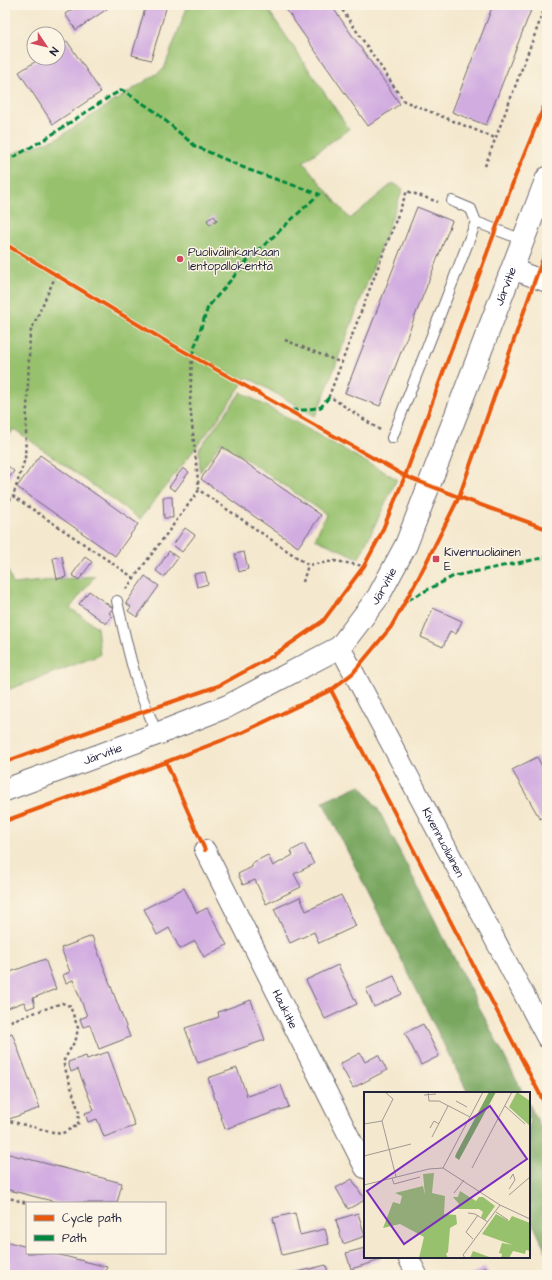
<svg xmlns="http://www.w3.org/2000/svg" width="552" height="1280" font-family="'Architects Daughter',sans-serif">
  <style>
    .green { fill: #97c16d; stroke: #5c7254 }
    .forest { fill: #79a760; stroke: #4e644e }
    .building { fill: #d1ace1 }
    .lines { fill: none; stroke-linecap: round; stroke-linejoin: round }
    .service-casing { stroke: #6c676e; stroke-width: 12 }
    .minor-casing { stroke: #6c676e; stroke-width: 22 }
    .tertiary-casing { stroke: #6c676e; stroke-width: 24 }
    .path { stroke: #6c676e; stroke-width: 2.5; stroke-dasharray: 3 3; stroke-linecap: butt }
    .service { stroke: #fff; stroke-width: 10 }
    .minor { stroke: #fff; stroke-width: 20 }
    .tertiary { stroke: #fff; stroke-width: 22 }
    .quiet { stroke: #00873e; stroke-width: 3; stroke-dasharray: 6 3; stroke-linecap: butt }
    .cycleway-casing { stroke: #fcf5e5; stroke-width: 6 }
    .cycleway { stroke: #e8590c; stroke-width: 4 }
    .poi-dot { fill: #d1495b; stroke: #fcf5e5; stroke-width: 1.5 }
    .labels { text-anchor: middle; stroke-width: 3; stroke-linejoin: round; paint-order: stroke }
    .poi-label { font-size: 12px; fill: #22223b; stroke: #fcf5e5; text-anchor: start }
    .street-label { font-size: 12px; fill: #22223b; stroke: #fcf5e5 }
    .inset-road { fill: none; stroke: #a09993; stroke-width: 1 }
    .view { fill: #7b2cbf; fill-opacity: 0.15; stroke: #7b2cbf; stroke-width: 2 }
    .inset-edge { fill: none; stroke: #22223b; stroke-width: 2 }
  </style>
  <rect width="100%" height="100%" fill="#fcf5e5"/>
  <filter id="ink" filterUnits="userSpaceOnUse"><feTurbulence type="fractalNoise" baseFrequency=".025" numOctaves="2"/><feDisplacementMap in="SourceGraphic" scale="8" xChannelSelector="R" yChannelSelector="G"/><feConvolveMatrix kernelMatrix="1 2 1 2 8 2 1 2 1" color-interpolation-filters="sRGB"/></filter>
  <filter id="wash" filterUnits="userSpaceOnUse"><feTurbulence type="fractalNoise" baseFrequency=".012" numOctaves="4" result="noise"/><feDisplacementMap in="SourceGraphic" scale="16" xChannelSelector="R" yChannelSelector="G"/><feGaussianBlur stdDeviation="0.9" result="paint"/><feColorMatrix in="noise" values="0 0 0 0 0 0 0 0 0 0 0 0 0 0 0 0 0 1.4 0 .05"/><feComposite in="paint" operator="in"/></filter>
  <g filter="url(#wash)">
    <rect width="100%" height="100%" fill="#f4e8ce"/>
    <g class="green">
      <path d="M188,5H265L349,129L303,162L350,219L393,183L403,189L323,398L315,416L247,377L215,423L140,519L14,429L5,441V156L56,139L164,69Z"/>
      <path d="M241,392L397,479L359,558L315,539L326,514L221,442L200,472L199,449Z"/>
      <path d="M5,563L13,584L95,576L70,608L97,627L100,655L5,691Z"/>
    </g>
    <g class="forest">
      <path d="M360,785L378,809L523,1093H468L323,802Z"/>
      <path d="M529,1104L547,1139V1253L529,1216Z"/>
    </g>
    <g id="blocks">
      <g class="building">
        <path d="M78,5H108L107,9L76,30L65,14Z"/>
        <path d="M146,5H167L151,60L132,55Z"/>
        <path d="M283,5H331L400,104L368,126Z"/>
        <path d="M493,5H533L486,125L452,112Z"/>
        <path d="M67,41L101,92L53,124L19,72L41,58H58V46Z"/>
        <path d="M417,207L452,221L380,406L345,393Z"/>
        <path d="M214,216L217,220L210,225L207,220Z"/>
        <path d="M223,447L321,515L298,547L201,479Z"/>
        <path d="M40,455L138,524L115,556L17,487Z"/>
        <path d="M8,466L14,471L5,484V470Z"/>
        <path d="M183,468L189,472L175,491L169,487Z"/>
        <path d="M163,497H172L173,518H164Z"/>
        <path d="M185,528L195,535L182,552L173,545Z"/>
        <path d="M169,551L178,558L164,577L156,571Z"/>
        <path d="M244,552L248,569L239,572L235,554Z"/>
        <path d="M62,556L66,577L57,579L53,558Z"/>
        <path d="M85,557L92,562L79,580L72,575Z"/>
        <path d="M205,572L208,584L197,587L194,574Z"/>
        <path d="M145,576L159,586L137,617L128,611L131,607L126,603Z"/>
        <path d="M89,591L113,608L109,613L112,616L106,624L79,604Z"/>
        <path d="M433,608L462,621L456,634L450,631L443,647L421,637Z"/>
        <path d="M537,757L547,775V814L540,819L512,770Z"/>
        <path d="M304,844L314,864L294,874L301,887L266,904L255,880L243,885L238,874L252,867V863L268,855L273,866L293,855L291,851Z"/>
        <path d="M184,888L197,913L207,908L227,945L204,957L195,941L180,949L169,928L157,935L144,909Z"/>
        <path d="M341,895L356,926L319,943L314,932L290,943L274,909L300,897L306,911Z"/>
        <path d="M92,936L130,1037L99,1049L90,1025L83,1027L80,1019L87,1016L73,980L66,983L63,975L70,972L61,948Z"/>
        <path d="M45,959L56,989L33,998L35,1006L27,1009L24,1002L5,1009V974Z"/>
        <path d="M338,965L357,1004L325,1019L306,980Z"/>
        <path d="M394,976L402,994L374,1007L366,989Z"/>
        <path d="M251,1000L265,1040L198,1063L185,1028L219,1017L218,1012Z"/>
        <path d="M423,1024L439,1056L421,1065L405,1033Z"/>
        <path d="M12,1033L40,1108L9,1119L5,1109V1036Z"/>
        <path d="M108,1052L135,1126L104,1137L97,1119L88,1122L85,1113L94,1110L78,1069L71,1072L68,1062L86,1056L87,1059Z"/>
        <path d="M360,1053L365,1062L378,1055L387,1070L353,1088L340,1064Z"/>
        <path d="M237,1068L247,1096L281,1085L289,1107L225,1129L208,1078Z"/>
        <path d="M5,1153L122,1183L117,1203H60L5,1189Z"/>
        <path d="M352,1179L365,1200L348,1209L336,1188Z"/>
        <path d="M295,1213L300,1235L325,1229L329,1244L282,1255L273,1218Z"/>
        <path d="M358,1213L365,1236L343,1244L336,1220Z"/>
        <path d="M5,1241L27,1247V1253H52L107,1267L105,1275H5Z"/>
        <path d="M365,1248V1257H380L381,1260L351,1269L346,1253Z"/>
        <path d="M326,1265L329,1275H294V1273Z"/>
        <path d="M485,1267L490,1275H470Z"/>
      </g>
    </g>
  </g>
  <g filter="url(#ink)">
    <use href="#blocks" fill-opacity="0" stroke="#6c676e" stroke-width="1"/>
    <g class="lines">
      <defs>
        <g id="service">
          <path d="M452,201L471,209L476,222"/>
          <path d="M392,438L476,222L523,240"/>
          <path d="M117,601C124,632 130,662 140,691C145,706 152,720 157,734"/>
        </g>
        <g id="minor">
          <path d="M512,269L547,282"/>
          <path id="s1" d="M340,647L547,1038"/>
          <path id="s2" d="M205,850L365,1168"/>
          <path d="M408,1257L417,1275"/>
        </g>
        <g id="tertiary">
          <path id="s3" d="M5,790L157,734L228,706L340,647L378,597L406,545L547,178"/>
        </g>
      </defs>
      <use href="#service" class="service-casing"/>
      <use href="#minor" class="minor-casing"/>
      <use href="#tertiary" class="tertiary-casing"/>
      <g class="path">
        <path d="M339,5L404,101L495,138"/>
        <path d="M485,166L546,5"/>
        <path d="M56,275L30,333L25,459L13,496L134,578"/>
        <path d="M285,340L342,363"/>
        <path d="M192,355L190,405L199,490L308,565L335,561L364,566"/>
        <path d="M380,430L329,396L407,191L438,202"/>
        <path d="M5,505L13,496"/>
        <path d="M303,582L308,565"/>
        <path d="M126,589L199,490"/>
        <path d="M5,1023L62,1003L70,1006L78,1028L76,1039L63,1062L79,1112L78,1125L61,1134L5,1120"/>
        <path d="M5,1197L27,1203"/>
      </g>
      <use href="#service" class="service"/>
      <use href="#minor" class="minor"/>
      <use href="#tertiary" class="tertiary"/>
      <g class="quiet">
        <path d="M5,162L45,139L109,97L122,90L153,110L195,146L249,170L319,194L247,261L208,307L192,355"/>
        <path d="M292,410H305L321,407L330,396"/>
        <path d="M408,600L454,576L547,557"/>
      </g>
      <defs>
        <g id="cycleway">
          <path d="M5,244L162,339L405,476L459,497L547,529"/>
          <path d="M331,690L547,1108"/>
          <path d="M5,762L148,710L218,686L271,657L323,621L364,566L380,536L405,476L515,177L547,99"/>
          <path d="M166,762L205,850"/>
          <path d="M5,821L166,762L241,733L331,690L353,673L391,627L420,575L459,497L536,277L547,248"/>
        </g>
      </defs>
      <use href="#cycleway" class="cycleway-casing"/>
      <use href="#cycleway" class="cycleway"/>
    </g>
  </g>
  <g class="poi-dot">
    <circle cx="180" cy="259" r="4"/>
    <rect x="432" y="555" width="8" height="8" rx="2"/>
  </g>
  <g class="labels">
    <g class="poi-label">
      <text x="188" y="256">Puolivälinkankaan<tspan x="188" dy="14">lentopallokenttä</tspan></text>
      <text x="444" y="556">Kivennuoliainen<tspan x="444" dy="14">E</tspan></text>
    </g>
    <g class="street-label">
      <text dy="4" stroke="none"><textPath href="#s3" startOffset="764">Järvitie</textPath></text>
      <text dy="4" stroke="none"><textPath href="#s3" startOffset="440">Järvitie</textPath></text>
      <text dy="4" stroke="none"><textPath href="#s3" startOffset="104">Järvitie</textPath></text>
      <text dy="4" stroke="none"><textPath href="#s1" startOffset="221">Kivennuoliainen</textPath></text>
      <text dy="4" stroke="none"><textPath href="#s2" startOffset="178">Haukitie</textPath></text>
    </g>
  </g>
  <g transform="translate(364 1092)">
    <rect width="166" height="166" fill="#f4e8ce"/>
    <path d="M153,0L166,9V34L145,15ZM70,81L68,101L81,104L80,122L92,123L93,132L86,136L84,160L82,162L84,166H55L60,145L36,132L19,136L29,110L36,112L38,104L31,101L59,94L61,103L59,82ZM96,99L112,109L115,105H119L131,114L121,128L117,125L119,120L115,117H90L95,112L89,105H94ZM132,122L145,129L148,124L166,131V159L162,158L161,162L149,159L145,166H137L138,162L135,161L138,151L149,153L118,142ZM109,159L128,166H106Z" fill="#97c16d"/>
    <path d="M125,0H132L95,68L91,65L92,62Z" fill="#79a760"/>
    <path class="inset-road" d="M21,0L29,7L18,29L32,85M64,0L65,9H75L106,25M60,3L72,2M92,9L103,15M141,14L161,32M0,32L18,29M66,36L70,29L75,32M68,45L84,14M0,64L47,52M79,76L119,0M108,76L148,0M28,86L30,92L56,85M0,93L65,77L79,76L136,113L166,127M145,97L151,88L149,82L146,87M90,101L100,88M145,103L166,85M132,120L144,128M104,121L111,122L124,130M109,147L102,140L114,123M101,166L99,163L136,113"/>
    <path class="view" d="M126,14L163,67L40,152L3,99Z"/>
    <rect width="166" height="166" class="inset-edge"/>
  </g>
  <rect width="552" height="1280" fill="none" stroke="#fcf5e5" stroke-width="20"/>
  <rect x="26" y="1202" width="140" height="52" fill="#fcf5e5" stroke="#a5a1a1"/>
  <rect x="34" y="1215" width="20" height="6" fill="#e8590c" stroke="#a5a1a1"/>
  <text x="62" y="1222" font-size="12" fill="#22223b">Cycle path</text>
  <rect x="34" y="1235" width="20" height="6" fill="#00873e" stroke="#a5a1a1"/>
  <text x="62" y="1242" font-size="12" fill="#22223b">Path</text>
  <g transform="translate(46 46) rotate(125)"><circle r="19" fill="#fcf5e5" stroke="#a5a1a1"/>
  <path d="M0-3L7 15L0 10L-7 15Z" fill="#d1495b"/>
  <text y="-6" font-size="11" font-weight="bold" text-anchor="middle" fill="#22223b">N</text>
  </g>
</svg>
